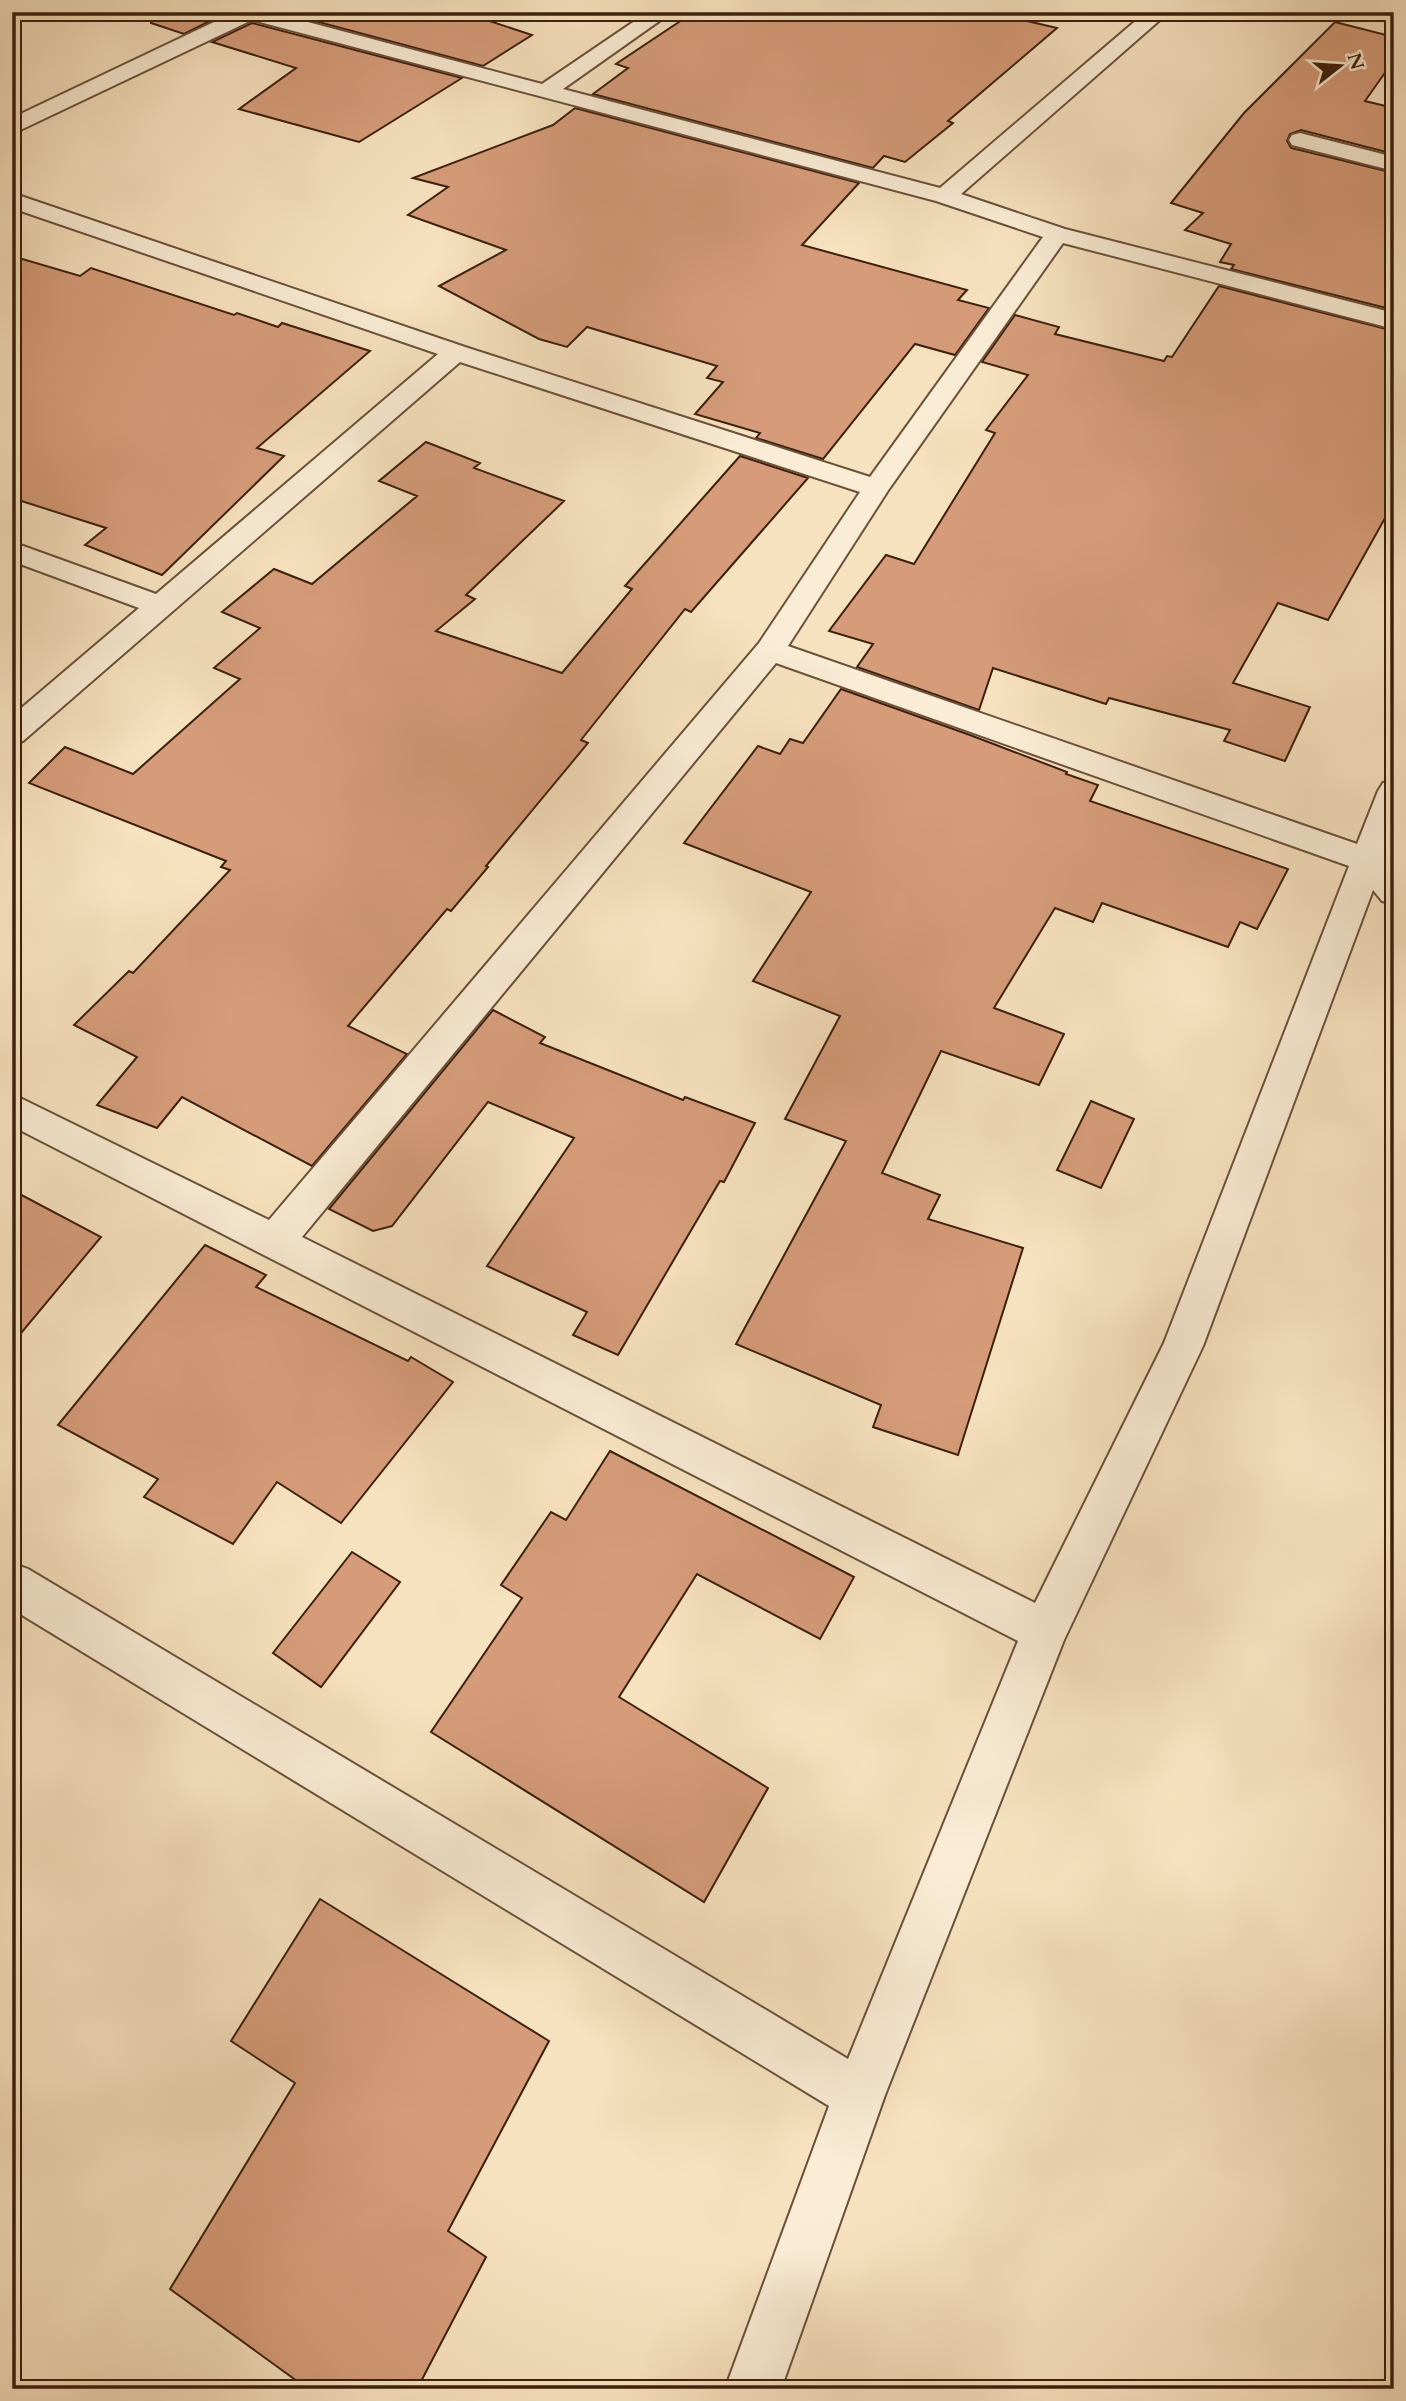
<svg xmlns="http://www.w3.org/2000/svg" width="1406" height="2401" font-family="Cardo,serif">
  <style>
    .building { fill: #d69c7a; stroke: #3c1f0d; stroke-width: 2 }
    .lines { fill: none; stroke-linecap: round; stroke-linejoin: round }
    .minor-casing { stroke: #6b503a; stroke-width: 4 }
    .minor { fill: #faecd5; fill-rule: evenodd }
  </style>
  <rect width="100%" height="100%" fill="#f7e2bf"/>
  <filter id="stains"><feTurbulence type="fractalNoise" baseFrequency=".00286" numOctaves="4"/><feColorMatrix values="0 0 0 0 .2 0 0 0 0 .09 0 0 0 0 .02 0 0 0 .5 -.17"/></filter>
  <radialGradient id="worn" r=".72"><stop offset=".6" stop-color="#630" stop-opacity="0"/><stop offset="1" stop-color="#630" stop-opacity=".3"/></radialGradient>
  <g class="building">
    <path d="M152,12H228L184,34L151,23Z"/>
    <path d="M281,12H462L532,35L483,66Z"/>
    <path d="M694,12H989L1057,28L948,121L953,123L905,162L884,156L873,168L593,94L628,68L616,64Z"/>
    <path d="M1335,22L1394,37V60L1365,101L1394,108V154L1301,130L1290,134L1287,141L1291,148L1394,173V310L1231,269L1234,265L1220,262L1231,244L1185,230L1203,213L1171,203L1244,113Z"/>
    <path d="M252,23L462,78L359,142L239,109L296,68L212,42Z"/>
    <path d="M575,108L859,183L802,245L967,290L958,300L989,308L955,355L915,344L823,459L756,438L760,433L695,414L723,382L707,378L717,366L587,327L567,347L539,339L439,286L506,250L408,215L448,187L413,178L553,125Z"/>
    <path d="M12,256L80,276L91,268L234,315L237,313L278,327L282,323L370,351L257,448L284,456L162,575L85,545L106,528L12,498Z"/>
    <path d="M1219,286L1394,331V502L1328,620L1278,603L1233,683L1310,707L1285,761L1224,741L1230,730L1109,698L1106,704L993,668L979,710L857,667L873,644L829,631L886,555L914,564L995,433L986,430L1028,375L982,362L1015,315L1059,327L1055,334L1164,361L1167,356L1172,357Z"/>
    <path d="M426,442L480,463L474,468L564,501L466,595L475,599L436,631L562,673L632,589L625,586L740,456L808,478L691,612L685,609L581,740L588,743L486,866L488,867L451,911L447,909L348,1026L407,1054L312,1166L182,1097L157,1128L97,1105L137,1057L74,1025L129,971L133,973L230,870L221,867L226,861L29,783L65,747L133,774L240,679L214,668L260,628L222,612L274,569L312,584L417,496L379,481Z"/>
    <path d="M841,689L970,735L1067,772L1066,774L1098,785L1090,801L1288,869L1257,929L1240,922L1228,947L1102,903L1093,922L1055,908L994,1008L1064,1034L1039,1085L941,1051L882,1173L940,1195L928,1219L1023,1248L958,1455L873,1427L881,1405L736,1344L846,1141L785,1119L840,1016L753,981L811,892L684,843L758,746L780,754L790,739L803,743Z"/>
    <path d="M493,1010L545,1037L540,1043L683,1100L685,1097L755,1123L724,1182L720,1181L618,1355L573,1335L587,1312L487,1266L574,1138L488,1102L392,1226L373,1231L329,1209Z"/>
    <path d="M1091,1101L1134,1119L1101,1188L1057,1170Z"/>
    <path d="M12,1190L101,1237L12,1344Z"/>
    <path d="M205,1245L266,1275L256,1287L408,1361L411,1357L453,1382L341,1523L277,1482L233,1544L144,1497L158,1479L58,1425Z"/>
    <path d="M610,1451L854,1577L820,1639L697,1574L619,1697L768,1788L704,1902L431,1732L522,1598L501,1585L551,1512L566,1520Z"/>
    <path d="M352,1552L400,1582L321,1687L273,1653Z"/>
    <path d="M320,1899L549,2041L448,2231L486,2257L417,2389H308L170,2289L295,2083L231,2041Z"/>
  </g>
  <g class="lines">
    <defs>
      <g id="minor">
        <path d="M235,12H270L542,84L648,12H672L563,89L940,188L1146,12H1169L961,194L1065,229L1394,313V329L1063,243L889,489L788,646L1357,844L1378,791L1383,783L1394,780V835L1385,859L1394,869V904L1382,901L1373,890L1203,1346L1064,1640L885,2095L781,2389H725L829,2106L12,1609V1563L28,1569L848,2059L1018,1641L12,1126V1094L269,1220L759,643L860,492L460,362L23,741L12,744V716L139,608L12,561V542L156,594L438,354L12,208V193L465,347L870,477L1043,237L936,201L252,20L12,134V118ZM776,663L1349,866L1164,1343L1035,1603L302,1237Z"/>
        <path d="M1300,133L1394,157V171L1292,145L1289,140L1292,135Z"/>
      </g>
    </defs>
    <use href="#minor" class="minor-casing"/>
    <use href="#minor" class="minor"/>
  </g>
  <rect width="1406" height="2401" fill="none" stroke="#f7e2bf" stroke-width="42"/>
  <rect x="14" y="14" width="1378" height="2373" fill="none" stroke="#3c1f0d" stroke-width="3.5"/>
  <rect x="21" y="21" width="1364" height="2359" fill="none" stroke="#3c1f0d" stroke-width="2"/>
  <g transform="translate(1340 66) rotate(73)" stroke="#faecd5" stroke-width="5" paint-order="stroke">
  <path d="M0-5L12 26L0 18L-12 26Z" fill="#3c1f0d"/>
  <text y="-10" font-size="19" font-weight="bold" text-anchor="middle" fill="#3c1f0d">N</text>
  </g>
  <rect width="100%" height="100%" filter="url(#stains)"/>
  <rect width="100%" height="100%" fill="url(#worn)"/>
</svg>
